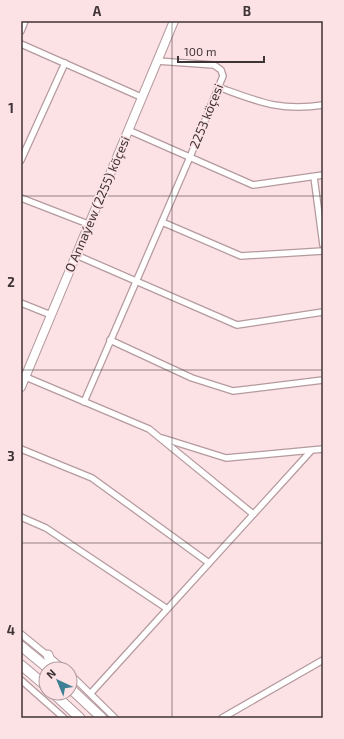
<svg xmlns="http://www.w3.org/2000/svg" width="344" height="739" font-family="'Exo 2',sans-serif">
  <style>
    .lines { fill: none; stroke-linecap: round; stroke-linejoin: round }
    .street-casing { stroke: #b49a9e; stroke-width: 8 }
    .secondary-casing { stroke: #b49a9e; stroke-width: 10 }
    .primary-casing { stroke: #b49a9e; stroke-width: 11 }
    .street { stroke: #fff; stroke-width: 5.5 }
    .secondary { stroke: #fff; stroke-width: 8 }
    .primary { stroke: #fff; stroke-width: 9 }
    .grid { fill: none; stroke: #3e3335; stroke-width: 1; stroke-opacity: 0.55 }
    .labels { text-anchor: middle; stroke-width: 3.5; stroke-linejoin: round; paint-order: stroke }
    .street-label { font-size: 13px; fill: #3e3335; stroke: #fce1e5 }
    .neatline { fill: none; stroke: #3e3335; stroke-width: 1.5 }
    .grid-label { font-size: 13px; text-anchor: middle; font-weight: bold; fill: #3e3335 }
  </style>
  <rect width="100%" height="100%" fill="#fce1e5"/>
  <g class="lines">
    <defs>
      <g id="street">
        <path d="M21,31L25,21"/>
        <path d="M21,44L141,97"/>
        <path d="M218,87C257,101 280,112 323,105"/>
        <path d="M128,130L253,185L323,175"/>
        <path d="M21,160L65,63"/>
        <path d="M314,177L323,245"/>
        <path d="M21,198L88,224"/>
        <path d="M162,222L241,256L323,251"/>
        <path d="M76,255L237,325L323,312"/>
        <path d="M21,303L51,315"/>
        <path d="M110,340L192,378L233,391L323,380"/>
        <path d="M21,375L149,429L253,514"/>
        <path d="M84,402L190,157L223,76L221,70L214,65L157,61"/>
        <path d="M162,438L226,458L323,449"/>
        <path d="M21,449L92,478L209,563"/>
        <path d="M21,517L46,528L166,608"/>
        <path d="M21,634L64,669"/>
        <path d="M70,674L115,718"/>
        <path d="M21,680L64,718"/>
        <path d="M91,693L310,452"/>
        <path d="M222,718L323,660"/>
      </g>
      <path id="secondary" d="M21,387L174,21"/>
      <g id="primary">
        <path d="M21,646L49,669"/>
        <path d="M48,655L53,669"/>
        <path d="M21,665L46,686"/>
        <path d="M70,688L102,718"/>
        <path d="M53,693L80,718"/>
      </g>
    </defs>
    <use href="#street" class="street-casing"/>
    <use href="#secondary" class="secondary-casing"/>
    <use href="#primary" class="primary-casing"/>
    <use href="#street" class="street"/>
    <use href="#secondary" class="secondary"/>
    <use href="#primary" class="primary"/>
  </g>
  <path class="grid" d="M172,21V718M21,196H323M21,370H323M21,543H323"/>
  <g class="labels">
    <g class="street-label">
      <text transform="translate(206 116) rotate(-68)" y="5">2253 köçesi</text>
      <text transform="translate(97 204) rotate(-67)" y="5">O Annaýew (2255) köçesi</text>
    </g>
  </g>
  <rect width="344" height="739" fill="none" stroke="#fce1e5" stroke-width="44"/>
  <g transform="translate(58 681) rotate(316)"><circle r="19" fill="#fce1e5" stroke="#b09b9f"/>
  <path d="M0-3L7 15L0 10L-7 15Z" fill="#3f7f93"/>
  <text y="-6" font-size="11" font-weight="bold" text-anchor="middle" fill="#3e3335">N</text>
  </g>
  <path d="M178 56v6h86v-6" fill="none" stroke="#3e3335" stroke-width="2"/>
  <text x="184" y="56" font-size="12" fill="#3e3335" stroke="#fce1e5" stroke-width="3" paint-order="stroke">100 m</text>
  <rect x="22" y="22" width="300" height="695" class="neatline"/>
  <g class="grid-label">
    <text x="97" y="16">A</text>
    <text x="247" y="16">B</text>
    <text x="11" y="113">1</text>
    <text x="11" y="287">2</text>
    <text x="11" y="461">3</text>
    <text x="11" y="635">4</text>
  </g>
</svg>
